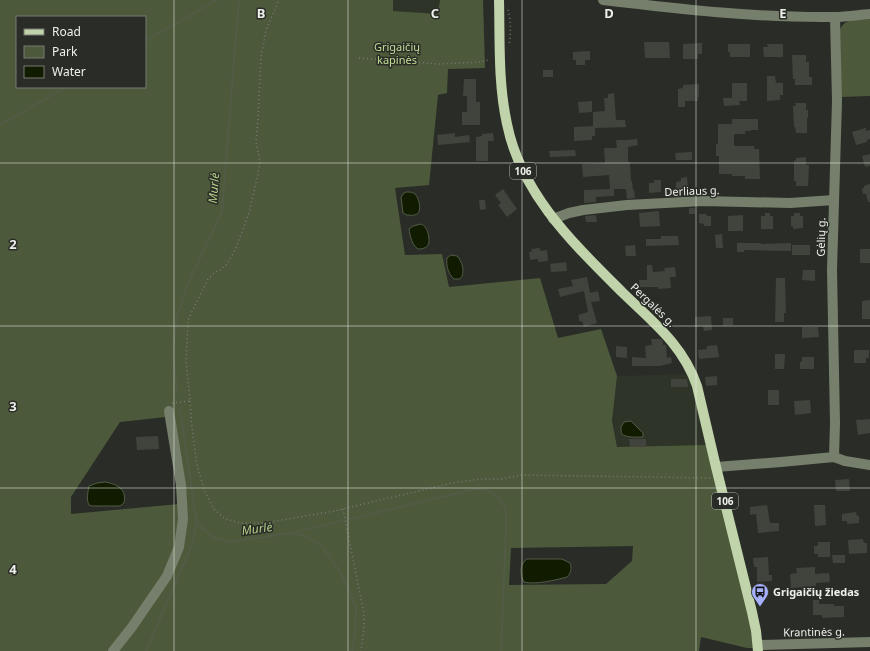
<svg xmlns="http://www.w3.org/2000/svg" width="870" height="651" font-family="'Noto Sans',sans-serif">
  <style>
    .built { fill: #2e3427 }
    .green { fill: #4d593b; fill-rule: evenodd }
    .water { fill: #101b00; stroke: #525b46 }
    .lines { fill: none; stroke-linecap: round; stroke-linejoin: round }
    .stream { stroke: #525b46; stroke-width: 2 }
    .building { fill: #40443c }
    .path { stroke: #777a74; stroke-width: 1.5; stroke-dasharray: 1 3; stroke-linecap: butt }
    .minor { stroke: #767f6b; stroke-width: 10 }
    .major { stroke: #c1d3aa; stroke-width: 10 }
    .grid { fill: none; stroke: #edefea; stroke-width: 1; stroke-opacity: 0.55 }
    .labels { text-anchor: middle; stroke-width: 3; stroke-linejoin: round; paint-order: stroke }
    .shield { fill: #2a2d27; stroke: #b2b5b0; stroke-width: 1 }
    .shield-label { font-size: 10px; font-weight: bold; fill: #edefea }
    .park-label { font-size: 11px; fill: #c1de97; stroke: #2a2d27 }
    .street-label { font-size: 11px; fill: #edefea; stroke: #2a2d27 }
    .poi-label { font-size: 11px; font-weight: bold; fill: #edefea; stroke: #2a2d27; text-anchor: start }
    .water-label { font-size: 12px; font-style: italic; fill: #b4d18b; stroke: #2a2d27 }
    .grid-label { font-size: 13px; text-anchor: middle; font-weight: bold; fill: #edefea; stroke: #2a2d27; stroke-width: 3; stroke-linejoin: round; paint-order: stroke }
  </style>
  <rect width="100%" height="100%" fill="#2a2d27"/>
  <g class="built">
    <path d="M393,0H440L438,14L393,11Z"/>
    <path d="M690,374L706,445L617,447L612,421L617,376Z"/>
  </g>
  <g class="green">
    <path d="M0,0H393V11L438,14L440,0H483L485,68L448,69L447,93L438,95L429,185L395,188L405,255L442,254L449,287L540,278L558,338L601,329L617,376L612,421L617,447L706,445L749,617L753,648H747L701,637L699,651H0ZM17,17H145V87H17ZM166,417L179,504L71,514V497L120,422ZM633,546L632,561L606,584L509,585L511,548Z"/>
    <path d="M870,19V96L841,97L840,30C845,17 858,20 870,19Z"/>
  </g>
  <g class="water">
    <path d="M406,192C410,192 413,192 416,195C419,199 422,211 417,214C414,216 409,215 407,215L403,213L401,197L404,193Z"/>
    <path d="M421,224C428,227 429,236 429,242C428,248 423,249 418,249C412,245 410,236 409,229L413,226Z"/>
    <path d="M451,255L457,256C462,261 466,273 460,279H454C448,274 446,265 447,258Z"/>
    <path d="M631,421L643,433V437C638,437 626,438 622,434C621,433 621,429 621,427L624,422Z"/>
    <path d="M105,482C117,484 127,489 124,503L120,506H92L89,505C86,499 88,492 89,486L97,483Z"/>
    <path d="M527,559H562L570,563C572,568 571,573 567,577C556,580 535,585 524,582C520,575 519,564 527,559Z"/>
  </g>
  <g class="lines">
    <g class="stream">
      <path d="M145,41L217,0"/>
      <path d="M0,125L66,87"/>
      <path d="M177,393L173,351L177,317L188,283L216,225L222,210L239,0"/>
      <path d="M180,409L196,519L201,527L213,537L230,542L284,534L303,535L322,546L340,572L356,607L355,634L352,651"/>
      <path d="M287,534L475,489L488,490L500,498L506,510V528L501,651"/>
      <path d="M146,651L192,545L195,530L196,520"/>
    </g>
  </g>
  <g class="building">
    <path d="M644,42H669L670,58H645Z"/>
    <path d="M702,43V54H698V59H683V44Z"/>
    <path d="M728,44H750V57H730V52H728Z"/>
    <path d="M767,44H783V57H764L763,47H768Z"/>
    <path d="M590,51V60H585V65H576V60H573V52Z"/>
    <path d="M792,55H806V62H809V77H812V85H795V79H793Z"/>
    <rect x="543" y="70" width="10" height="7"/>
    <path d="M767,76H775L776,83H783V95H780V100L767,101Z"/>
    <path d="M464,79H476V102H480V125H462V112H467V96H463Z"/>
    <path d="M732,83H747V101H739L740,105L724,106L723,98H732Z"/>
    <path d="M699,84V97H698V101H685V107H678V89L683,88V85Z"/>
    <path d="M614,93L616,120H625L626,127L595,128V136H592V140L574,141V127L593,126V112L605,111L604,98H608V94Z"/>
    <path d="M592,101V112L579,113L578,102Z"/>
    <path d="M795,103H806V110H808V118H807V133H796L795,127H794L793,106H796Z"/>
    <path d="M732,119H758V130H751V131H745V134H734V146H754V149H759L760,179H745V176H732V174H719V156H716V144H718V124H732Z"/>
    <path d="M866,128V131L870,130V139L867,140V142L856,145L852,132Z"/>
    <path d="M455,133V137L469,135L470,142L438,145L437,135Z"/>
    <path d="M493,133L494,141H488V161H476V137L482,136V134Z"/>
    <path d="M637,139L638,145L628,147V162H630L631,181H632L633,190H634L635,198L627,199L626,189H614V196L596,197V202L584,203V190L610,189L609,175L583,177L582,164L605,163L604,148H617L616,140H627Z"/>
    <path d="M575,150L576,156L550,157L549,151Z"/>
    <path d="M692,152V160H676L675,153Z"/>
    <path d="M870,154V166L865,167L862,156Z"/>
    <path d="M806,157V165H809L808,186H796V181H794V161L796,160V158Z"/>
    <path d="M687,177L688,191H685V194H679V191H676V182L681,181V178Z"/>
    <path d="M654,180H661V192L649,193V183H654Z"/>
    <path d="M870,184V202H868L866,194H863L862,189L864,188V186Z"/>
    <path d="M503,189L517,209L507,217L498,205L501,203L495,195Z"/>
    <path d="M479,200H485L486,209L480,210Z"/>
    <rect x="689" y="208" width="6" height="6"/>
    <path d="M659,211L660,226L640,227L639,213Z"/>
    <path d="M765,213H770V216H773V229H761V216H765Z"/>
    <path d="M794,213H800V216H803V228L793,229V226H791V216H794Z"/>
    <path d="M699,214H707L706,216H711V226H704V224L699,223Z"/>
    <path d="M596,215L597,222H586L585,216Z"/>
    <path d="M743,215V231H728V216Z"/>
    <path d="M722,234L723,248H716L715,235Z"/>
    <path d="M661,236H678L679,245L646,246V239H661Z"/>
    <path d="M737,243H761V244L791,243V251L744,250V252H737Z"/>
    <path d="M635,245L636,256H626L625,246Z"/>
    <rect x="792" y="245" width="18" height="10"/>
    <path d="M540,248V251L547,250L548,261L538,262V259L530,260L529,252H532L531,249Z"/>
    <rect x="860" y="249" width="10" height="14"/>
    <path d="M566,262L567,271L551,272L550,264Z"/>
    <path d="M647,265H652L653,272L665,271L664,268L675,267L676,277H670L671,288L658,289V287H640L639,280H647Z"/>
    <path d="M803,270H815V281L802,280Z"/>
    <path d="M587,277L590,293L598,291L600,301L591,302L597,323L584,327L582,321L580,322L578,315L588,312L584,291L560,297L558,289L573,286L571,280Z"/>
    <path d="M776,278H785L786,313H784V322H775Z"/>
    <path d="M870,300V319H862V301Z"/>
    <path d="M711,316L712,330L704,331L703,326L695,327V317Z"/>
    <path d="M723,318H733V325L723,326Z"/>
    <path d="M802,327H818L819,337L802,338Z"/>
    <path d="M651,339H661L663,341V345H666L667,358L671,357L672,363L660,366H632V357L646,358L645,346L652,345Z"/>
    <path d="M717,345L719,357L699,359L698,350L707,349V346Z"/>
    <path d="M616,346L627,347V358L616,357Z"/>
    <path d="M854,350H869V358H866V363H854Z"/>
    <path d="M775,354H785L784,369H775Z"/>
    <path d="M802,357H814V369H800V362H802Z"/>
    <path d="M717,376V385L706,386L705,377Z"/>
    <path d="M671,379H687L688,387H671Z"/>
    <rect x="768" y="390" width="11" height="15"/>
    <path d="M810,400L811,413L795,415L794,401Z"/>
    <path d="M870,419V433L858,435L856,420Z"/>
    <path d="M158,436L159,449L137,450L136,437Z"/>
    <path d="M629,439H646V447H630Z"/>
    <path d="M849,479L850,491H836L835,480Z"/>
    <path d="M767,505L770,523H779V531L758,533L756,514L750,515V507Z"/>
    <path d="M814,505H825L826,525L815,526Z"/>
    <path d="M856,512L857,516H859V523L847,524V521H842V514Z"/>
    <path d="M863,539L864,543H867V553L849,554L848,540Z"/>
    <path d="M818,542H830V557H818V554H814V546H818Z"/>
    <path d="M832,555H845V563H833Z"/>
    <path d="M768,557L769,575H772V581L757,582V567H754L753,558Z"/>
    <path d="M815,567V574L829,573L830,582L816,583V586L791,588L790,574L797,573L796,568Z"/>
    <path d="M813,600H819V604H834V606H844V617L822,618V615H813Z"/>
  </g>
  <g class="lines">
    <g class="path">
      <path d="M508,10C511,20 511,35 509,45"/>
      <path d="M359,58L439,64L480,62L488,60"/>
      <path d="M190,401L192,427L197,466L205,492L214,509L225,519L241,523H265L334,511L452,483L480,479H502L521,475L711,478"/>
      <path d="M172,403L190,401L186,362L188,320L208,279L215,272L221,270L227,264L236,248L249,213L258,174L260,162L256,141L258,119L261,57L266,30L279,0"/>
      <path d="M343,509L364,614V628L361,651"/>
    </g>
    <g class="minor">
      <path d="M603,0C679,9 756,18 834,17C846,17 858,15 870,14"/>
      <path d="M553,219L569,213L583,210L627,205L703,201L790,203L834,200"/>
      <path d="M834,457L835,423L832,270L837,101L835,17"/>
      <path d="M716,467L781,462L834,457L845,461L870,465"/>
      <path d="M758,645L870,642"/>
      <path d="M113,651L132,627L167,576L179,547L183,519L181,485L169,411"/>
    </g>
    <path class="major" d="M499,0C500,41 498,83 507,124C521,194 574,244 623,293C653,322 683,345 697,386L716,467L752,612L756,631L758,651"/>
  </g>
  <path class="grid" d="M174,0V651M348,0V651M522,0V651M696,0V651M0,163H870M0,326H870M0,488H870"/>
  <defs>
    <symbol id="bus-pin" viewBox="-11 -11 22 30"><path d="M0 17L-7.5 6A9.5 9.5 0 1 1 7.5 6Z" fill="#a5b1fc" stroke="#2a2d27"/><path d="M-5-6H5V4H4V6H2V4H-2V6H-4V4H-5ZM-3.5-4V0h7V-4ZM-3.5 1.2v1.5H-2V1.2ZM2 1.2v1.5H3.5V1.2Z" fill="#111"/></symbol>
  </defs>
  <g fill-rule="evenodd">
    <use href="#bus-pin" x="750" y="582" width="20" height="27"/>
  </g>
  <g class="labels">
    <g class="shield">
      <rect x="510" y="163" width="26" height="16" rx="3"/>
      <rect x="712" y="493" width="26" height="16" rx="3"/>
    </g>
    <g class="shield-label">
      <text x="523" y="175">106</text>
      <text x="725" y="505">106</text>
    </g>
    <g class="park-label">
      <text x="397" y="51">Grigaičių<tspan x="397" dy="13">kapinės</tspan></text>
    </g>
    <g class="street-label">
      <text transform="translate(692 191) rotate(-2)" y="4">Derliaus g.</text>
      <text transform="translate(821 237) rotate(-89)" y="4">Gėlių g.</text>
      <text transform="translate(653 305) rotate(44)" y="4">Pergalės g.</text>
      <text transform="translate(814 632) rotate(-1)" y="4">Krantinės g.</text>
    </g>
    <g class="poi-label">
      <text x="773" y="596">Grigaičių žiedas</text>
    </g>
    <g class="water-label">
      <text transform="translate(214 188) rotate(-85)" y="4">Murlė</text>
      <text transform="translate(257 529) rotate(-8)" y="4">Murlė</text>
    </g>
  </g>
  <g class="grid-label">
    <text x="261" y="18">B</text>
    <text x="435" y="18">C</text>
    <text x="609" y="18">D</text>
    <text x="783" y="18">E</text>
    <text x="13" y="249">2</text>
    <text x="13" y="411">3</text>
    <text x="13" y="574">4</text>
  </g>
  <rect x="16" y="16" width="130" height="72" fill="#2a2d27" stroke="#787b75"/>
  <rect x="24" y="29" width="20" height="6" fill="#c1d3aa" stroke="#787b75"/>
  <text x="52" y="36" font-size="12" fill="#edefea">Road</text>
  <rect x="24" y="46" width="20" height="12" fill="#4d593b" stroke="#787b75"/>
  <text x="52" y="56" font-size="12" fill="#edefea">Park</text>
  <rect x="24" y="66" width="20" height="12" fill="#101b00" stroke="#787b75"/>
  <text x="52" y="76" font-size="12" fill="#edefea">Water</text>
</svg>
